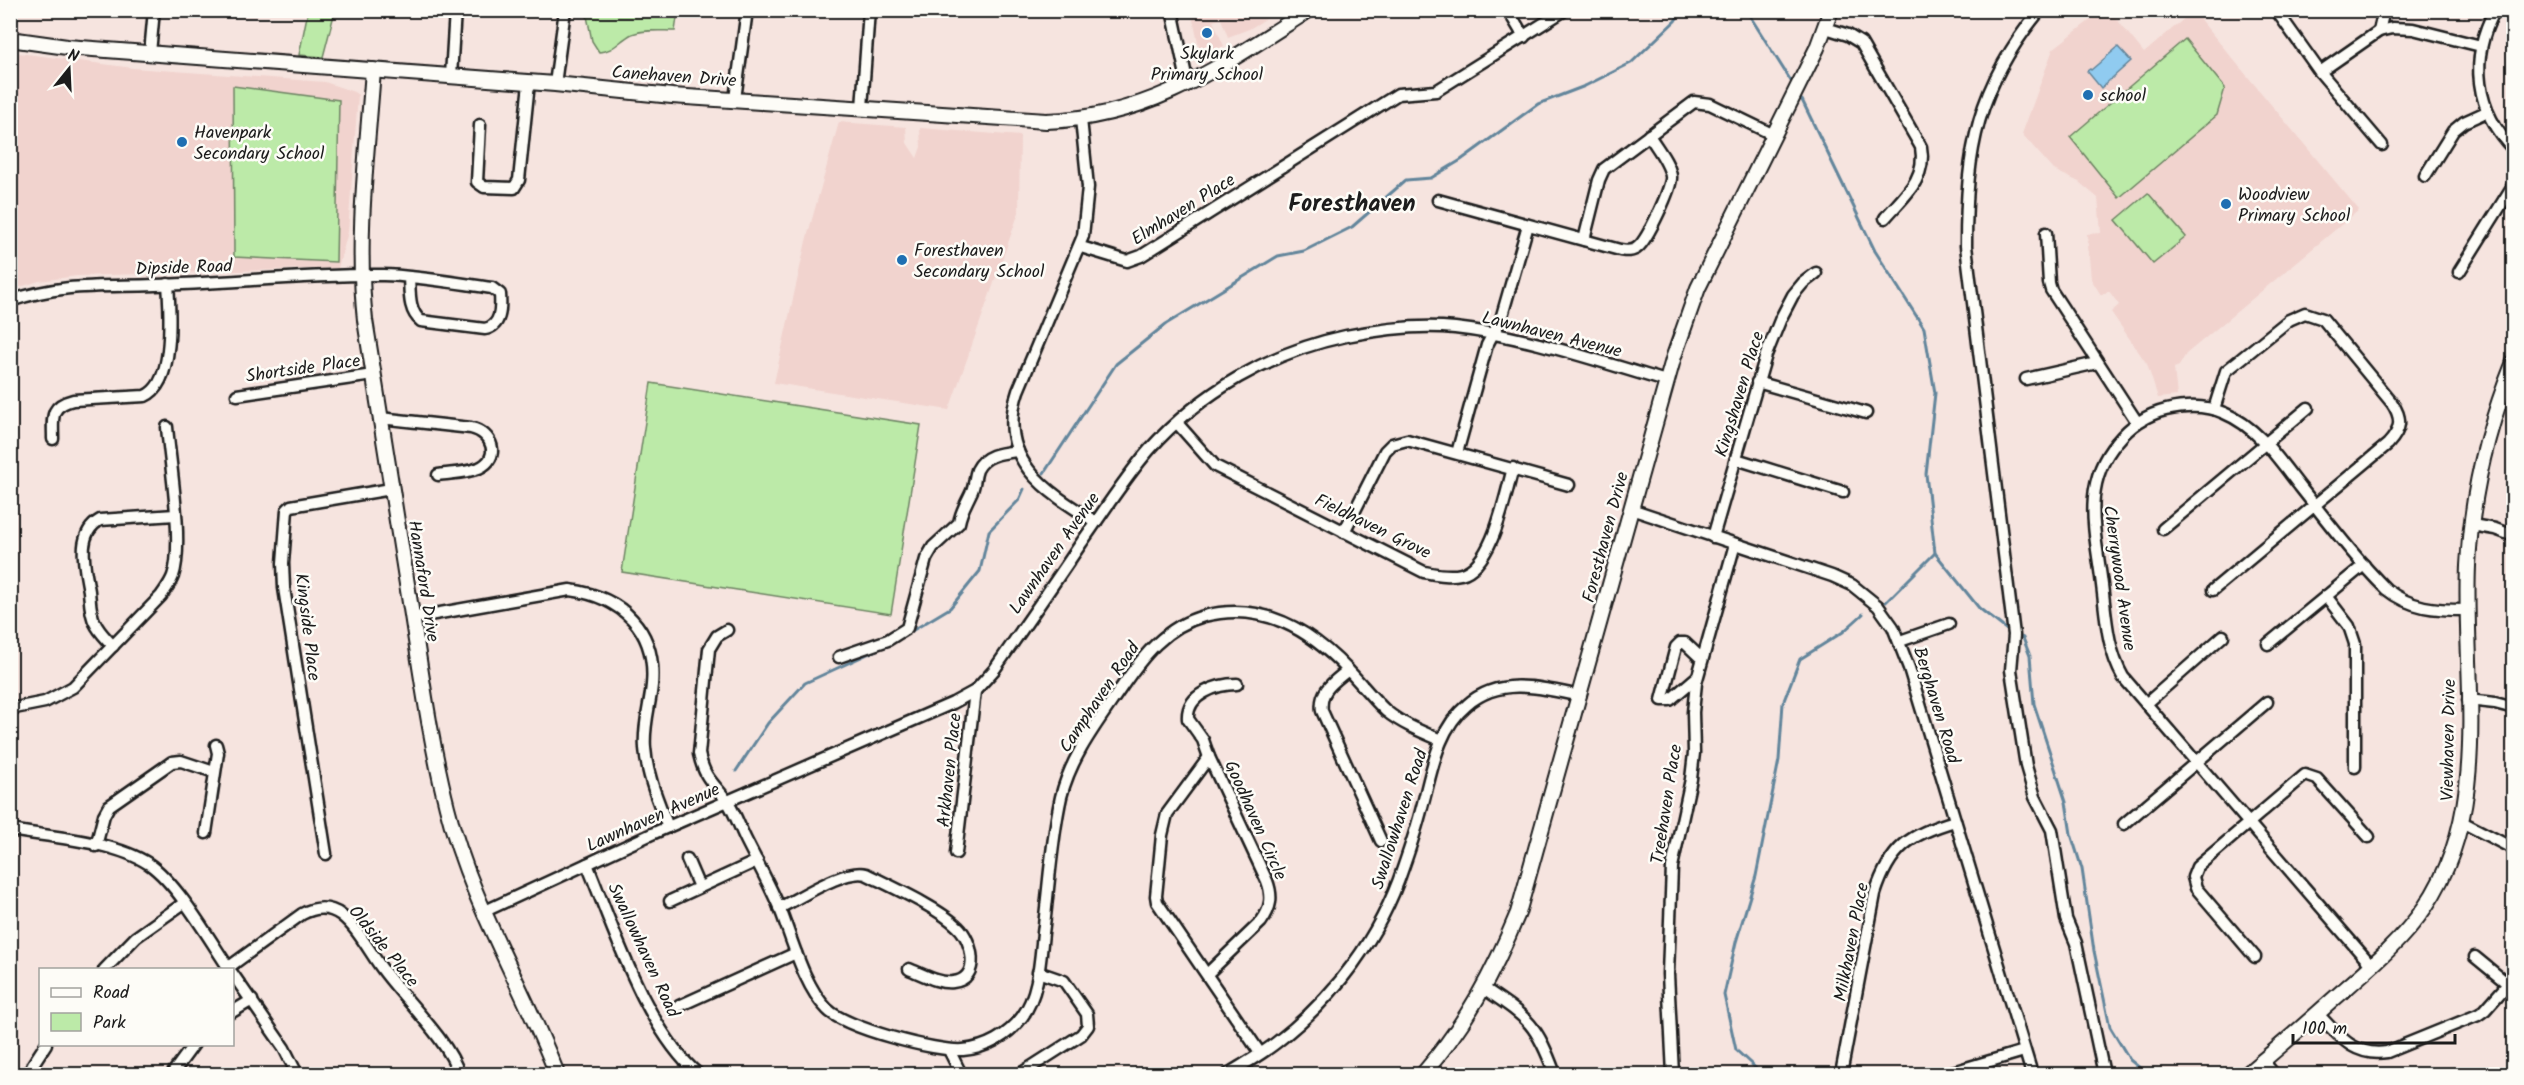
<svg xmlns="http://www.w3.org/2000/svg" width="2524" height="1085" font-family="Kalam,sans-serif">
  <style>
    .built { fill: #f1d3ce }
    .green { fill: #bceaa8; stroke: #6c8362; stroke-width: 1.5 }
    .water { fill: #90cbf0; stroke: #62859b; stroke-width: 1.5 }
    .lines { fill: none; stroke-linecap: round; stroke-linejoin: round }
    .stream { stroke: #62859b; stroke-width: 3 }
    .minor-casing { stroke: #1c1c1c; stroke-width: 15 }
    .tertiary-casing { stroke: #1c1c1c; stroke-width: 18 }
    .minor { stroke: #fdfcf7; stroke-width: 10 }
    .tertiary { stroke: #fdfcf7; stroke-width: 14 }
    .poi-dot { fill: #1f6fb2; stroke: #fdfcf7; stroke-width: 2 }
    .labels { text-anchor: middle; stroke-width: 5; stroke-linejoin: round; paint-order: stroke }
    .poi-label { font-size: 18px; fill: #1c1c1c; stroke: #fdfcf7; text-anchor: start }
    .street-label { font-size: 18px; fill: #1c1c1c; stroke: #fdfcf7 }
    .district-label { font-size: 24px; font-weight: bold; fill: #1c1c1c; stroke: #fdfcf7 }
  </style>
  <rect width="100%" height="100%" fill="#f6e4df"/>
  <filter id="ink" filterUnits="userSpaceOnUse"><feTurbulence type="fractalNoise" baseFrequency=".0167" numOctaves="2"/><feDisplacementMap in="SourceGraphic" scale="12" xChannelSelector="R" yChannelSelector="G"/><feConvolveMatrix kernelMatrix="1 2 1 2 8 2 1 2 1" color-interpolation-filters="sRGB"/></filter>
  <g filter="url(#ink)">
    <g class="built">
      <path d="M1191,11V10L1279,11L1249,29L1228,37L1221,19L1213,21L1224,46L1204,53L1200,51Z"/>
      <path d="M2102,11H2110L2144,53L2193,11L2359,210L2186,354L2179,366L2174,368L2177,396L2158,398L2147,364L2111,312L2119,305L2109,291L2101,295L2091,279L2087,234L2101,233L2098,198L2079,182L2054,170L2022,134L2053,49Z"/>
      <path d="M11,52L133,68L325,82L354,92L358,95L348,232L338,268L77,276L39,281L11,290Z"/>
      <path d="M839,122L906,127L907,143L917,158L921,147L920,128L1020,136L1019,212L949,410L774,383L806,241Z"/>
    </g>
    <g class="green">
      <path d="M308,11H335L323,57L299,55Z"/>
      <path d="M586,11V10L678,11L675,31C661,31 646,29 632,34C620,40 613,52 599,52L592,41Z"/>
      <path d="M2185,39L2225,88L2217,115L2119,198L2070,137Z"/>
      <path d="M233,86L339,100L336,262L234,257Z"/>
      <path d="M2148,193L2186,237L2153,264L2116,220Z"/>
      <path d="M651,383L921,425L891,614L622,572Z"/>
    </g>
    <path class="water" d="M2118,47L2131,61L2101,88L2087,71L2090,69L2091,70Z"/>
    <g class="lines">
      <g class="stream">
        <path d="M1746,10L1791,81"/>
        <path d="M1802,100L1875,251L1924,328L1935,393L1926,474L1935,553L1886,602"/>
        <path d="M1044,473L1116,364L1166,324L1278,256L1304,251L1352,227L1406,180L1431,178L1461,160L1538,104L1585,86L1631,63L1675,21L1682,10"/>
        <path d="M1935,553L1979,608L2012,634"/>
        <path d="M2018,636L2023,638L2030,656L2034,704L2066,802L2071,834L2082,869L2094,951L2110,1027L2130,1060L2147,1074"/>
        <path d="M895,641L950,608L980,571L989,531L1019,500L1024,489"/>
        <path d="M736,771L768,723L805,683L883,647"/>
        <path d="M1762,1074L1736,1050L1724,995L1736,942L1756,876L1779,760L1783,703L1800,659L1843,632L1863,614"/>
      </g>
      <defs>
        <g id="minor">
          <path d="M1172,10L1188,85"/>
          <path d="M1508,10L1524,37"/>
          <path d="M2040,10C1977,87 1966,149 1966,246L2014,635L2011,670L2026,766L2035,797L2052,830L2066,919L2076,943L2104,1074"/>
          <path d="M2276,10L2320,72L2382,145"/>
          <path d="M2495,10C2469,58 2475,111 2514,150"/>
          <path d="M1826,28L1848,35L1861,43L1921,147C1927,179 1904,196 1885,218"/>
          <path d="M2379,31L2384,10"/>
          <path d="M150,53L154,10"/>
          <path d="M2320,72L2379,31L2392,28L2413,29L2481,46"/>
          <path d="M451,76L455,10"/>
          <path d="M555,84L565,10"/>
          <path d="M735,99L747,10"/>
          <path d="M862,108L869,10"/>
          <path d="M1081,119L1088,187L1083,236L1018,391C995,459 1045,491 1096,522"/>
          <path d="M480,125L477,182L484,187L514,188L519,180L529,83"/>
          <path d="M2425,176L2453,131L2464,122L2486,112"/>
          <path d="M1438,200L1620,250C1626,251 1633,252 1638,247C1647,240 1673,186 1671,176C1669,162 1656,147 1649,135"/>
          <path d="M2046,233L2049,283L2051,290L2137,422"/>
          <path d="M1584,240L1599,180L1604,169L1694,102L1710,104L1774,135"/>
          <path d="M1081,247L1127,261L1141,256L1398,94L1436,91L1565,10"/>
          <path d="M2459,272L2514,184"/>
          <path d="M10,301C62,283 102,287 155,285C231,283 307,274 383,275C419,276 456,283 492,288L500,294C501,309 501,326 485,329L421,321C408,311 410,292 409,277"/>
          <path d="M2026,379L2097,363"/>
          <path d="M1757,382L1866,413"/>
          <path d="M237,395L373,375"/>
          <path d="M380,418L471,428C493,433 501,458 479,468C467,473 451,473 438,475"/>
          <path d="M1177,423L1215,466L1424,572C1436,574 1449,577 1461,574C1493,566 1505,496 1513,468"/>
          <path d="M53,439C53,418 49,406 73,400L145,396C175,384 170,311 168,284"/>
          <path d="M1457,453L1487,345L1501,319L1528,225"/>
          <path d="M1736,459L1843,492"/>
          <path d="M1631,509L1832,576L1852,585L1878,606L1893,627L1909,668L2032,1074"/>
          <path d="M2472,525L2495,529L2514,536"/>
          <path d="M2163,529L2308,408"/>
          <path d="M1344,532L1385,451L1392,444L1407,440L1569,485"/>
          <path d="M1713,537L1766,355L1781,318L1793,295L1803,283L1816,273"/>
          <path d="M2213,590L2388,444C2401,430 2403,419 2392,403L2323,319L2305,313L2289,320L2226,371L2214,409"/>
          <path d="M2326,596L2349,626L2355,644V767"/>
          <path d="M412,618L570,590C622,597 657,630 652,685C650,706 643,726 645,748C647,776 658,801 668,827"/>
          <path d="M727,630L717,636L709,649L699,754C705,780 713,782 727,801C735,813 740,828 746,840C758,864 772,889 782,914C793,943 805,987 827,1009C845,1028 937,1052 963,1050C986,1048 1008,1036 1022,1017C1039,994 1040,961 1043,933C1049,888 1051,841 1061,797C1071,756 1098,722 1121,688C1142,657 1166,626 1204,616C1262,601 1309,629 1348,670C1361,683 1372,698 1386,711C1402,724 1422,732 1441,740"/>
          <path d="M1900,641L1949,624"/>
          <path d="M2268,644L2364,565"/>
          <path d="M113,646C107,639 99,632 95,623C90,614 90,601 89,591C85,568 75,534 100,520L175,515"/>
          <path d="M839,657L888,640L907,628L926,559L933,547L959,523C961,511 966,504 971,493C975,486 974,478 977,470C985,454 1002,453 1018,451"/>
          <path d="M1348,670C1334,682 1319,690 1322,711L1381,841"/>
          <path d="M1697,677L1670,700H1662L1676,647L1680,643H1685L1702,659"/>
          <path d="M2468,700L2495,703L2514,708"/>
          <path d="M2146,704L2223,636"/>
          <path d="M10,709L45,702L73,687L161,596C165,590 170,584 173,576C184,545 170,463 167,427"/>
          <path d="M1209,757L1167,814L1162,835L1156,896L1157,902L1260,1053"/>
          <path d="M2462,822L2514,849"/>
          <path d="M2124,824L2267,702"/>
          <path d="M10,830C51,837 114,841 149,864C178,884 209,939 230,970"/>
          <path d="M206,833L218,753L216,745"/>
          <path d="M96,846L104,815L109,806L172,762L181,761L214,772"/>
          <path d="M956,853L975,691"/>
          <path d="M326,854L284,588L283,563L287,510L291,506L391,489"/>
          <path d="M687,859L699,887"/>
          <path d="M587,864C613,927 646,1030 698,1074"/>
          <path d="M670,901L757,861"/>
          <path d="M779,908C800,898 845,868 866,874C892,887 939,908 958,927C972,940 982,979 953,982C939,984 922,974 909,969"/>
          <path d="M483,912L654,833L953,703L975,691L994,670C1024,627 1053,585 1082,542C1104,511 1124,479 1149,450C1201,392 1270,352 1346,336C1381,329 1419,324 1455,328C1527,336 1597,361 1666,381"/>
          <path d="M2255,957L2196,888L2193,877L2197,867L2305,775L2317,779L2369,837"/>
          <path d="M2475,957L2514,989"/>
          <path d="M2372,966L2123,677C2107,649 2106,616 2102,585C2096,534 2080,485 2117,442C2130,426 2145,415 2166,410C2184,406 2206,405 2224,413C2258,427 2279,460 2301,488C2328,522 2355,558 2386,589C2411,609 2436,610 2466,610"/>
          <path d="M229,967L302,914C315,907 329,906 341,915C358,928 370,953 383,970C405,1000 449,1041 459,1074"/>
          <path d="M104,970L136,937L184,903"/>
          <path d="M232,973L284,1048L297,1074"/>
          <path d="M1207,974L1261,922C1271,908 1273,897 1267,881L1209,757L1203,740L1188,719C1186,694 1218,684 1237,684"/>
          <path d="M1485,989C1529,1019 1536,1023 1555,1074"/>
          <path d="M679,1006L796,953"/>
          <path d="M232,1012L252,1000"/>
          <path d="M2318,1014C2339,1036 2354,1057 2387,1052L2478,1015L2485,1010L2507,985"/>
          <path d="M949,1050L961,1074"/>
          <path d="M2263,1061L2274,1074"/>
          <path d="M30,1074L33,1064L46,1044"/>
          <path d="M172,1074L194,1044"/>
          <path d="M1020,1074L1081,1035L1088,1026L1087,1014L1064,981L1038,972"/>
          <path d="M1228,1074C1244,1064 1262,1054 1277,1042C1335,997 1380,937 1403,868C1410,848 1417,827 1422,807C1432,771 1437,730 1467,705C1500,676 1542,688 1580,696"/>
          <path d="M1673,1074L1668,974L1672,867L1691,779L1694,753L1693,712L1696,683L1735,544"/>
          <path d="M1841,1074L1875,894C1890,847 1910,834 1955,821"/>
          <path d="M1946,1074L2024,1051"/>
        </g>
        <g id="tertiary">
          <path d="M10,39L67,47L555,84L672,96L1046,121C1151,118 1224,64 1309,10"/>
          <path d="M373,70C367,154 356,237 365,320C381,419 396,517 412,615C422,679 431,744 447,807C470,901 522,984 557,1074"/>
          <path d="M1423,1074C1466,1024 1493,974 1518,913L1674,356L1698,288L1817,48L1831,10"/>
          <path d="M2247,1074C2277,1049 2307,1023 2336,997C2368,969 2401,942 2425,907C2493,807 2463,679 2468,566C2471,497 2488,426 2514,362"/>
        </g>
      </defs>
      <use href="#minor" class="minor-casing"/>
      <use href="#tertiary" class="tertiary-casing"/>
      <use href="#minor" class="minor"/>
      <use href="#tertiary" class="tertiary"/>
    </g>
  </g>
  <g class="poi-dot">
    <circle cx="1207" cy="33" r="6"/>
    <circle cx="2088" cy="95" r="6"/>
    <circle cx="182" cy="142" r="6"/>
    <circle cx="2226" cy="204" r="6"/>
    <circle cx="902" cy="260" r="6"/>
  </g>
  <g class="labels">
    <g class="poi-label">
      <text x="1207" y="59" text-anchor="middle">Skylark<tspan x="1207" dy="21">Primary School</tspan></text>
      <text x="2100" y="101">school</text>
      <text x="194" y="138">Havenpark<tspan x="194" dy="21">Secondary School</tspan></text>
      <text x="2238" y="200">Woodview<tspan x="2238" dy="21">Primary School</tspan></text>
      <text x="914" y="256">Foresthaven<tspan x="914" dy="21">Secondary School</tspan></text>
    </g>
    <g class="street-label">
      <text transform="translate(674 76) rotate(4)" y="6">Canehaven Drive</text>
      <text transform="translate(1183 209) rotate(-32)" y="6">Elmhaven Place</text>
      <text transform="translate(184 267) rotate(-2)" y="6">Dipside Road</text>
      <text transform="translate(1552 334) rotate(14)" y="6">Lawnhaven Avenue</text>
      <text transform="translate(303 368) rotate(-8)" y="6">Shortside Place</text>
      <text transform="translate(1739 394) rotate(-73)" y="6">Kingshaven Place</text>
      <text transform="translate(1373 526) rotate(26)" y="6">Fieldhaven Grove</text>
      <text transform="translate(1605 537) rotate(-75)" y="6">Foresthaven Drive</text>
      <text transform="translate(1054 553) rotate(-55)" y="6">Lawnhaven Avenue</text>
      <text transform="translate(2120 578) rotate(82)" y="6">Cherrywood Avenue</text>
      <text transform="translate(424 581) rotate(81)" y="6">Hannaford Drive</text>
      <text transform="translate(308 627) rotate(83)" y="6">Kingside Place</text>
      <text transform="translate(1099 697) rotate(-56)" y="6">Camphaven Road</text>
      <text transform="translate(1937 705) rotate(73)" y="6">Berghaven Road</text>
      <text transform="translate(2448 740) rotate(-89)" y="6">Viewhaven Drive</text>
      <text transform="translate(949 770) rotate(-84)" y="6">Arkhaven Place</text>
      <text transform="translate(1666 804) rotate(-81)" y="6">Treehaven Place</text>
      <text transform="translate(653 817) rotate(-24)" y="6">Lawnhaven Avenue</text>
      <text transform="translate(1399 819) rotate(-72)" y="6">Swallowhaven Road</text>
      <text transform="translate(1256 820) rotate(66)" y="6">Goodhaven Circle</text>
      <text transform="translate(1851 942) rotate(-79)" y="6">Milkhaven Place</text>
      <text transform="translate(384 946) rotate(51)" y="6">Oldside Place</text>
      <text transform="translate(644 950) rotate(65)" y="6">Swallowhaven Road</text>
    </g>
    <g class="district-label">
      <text x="1352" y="211">Foresthaven</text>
    </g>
  </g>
  <rect width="2524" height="1085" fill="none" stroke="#fdfcf7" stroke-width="36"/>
  <rect x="18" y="18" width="2488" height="1049" fill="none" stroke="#1c1c1c" stroke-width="2" filter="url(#ink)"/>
  <rect x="39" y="968" width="195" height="78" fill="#fdfcf7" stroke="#a3a29f" stroke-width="1.5"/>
  <rect x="51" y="988" width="30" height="9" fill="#fdfcf7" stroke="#a3a29f" stroke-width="1.5"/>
  <text x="93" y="998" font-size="18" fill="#1c1c1c">Road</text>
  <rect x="51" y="1013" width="30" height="18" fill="#bceaa8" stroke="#a3a29f" stroke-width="1.5"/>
  <text x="93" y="1028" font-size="18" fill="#1c1c1c">Park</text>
  <g transform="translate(69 69) rotate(18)" stroke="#fdfcf7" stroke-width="4.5" paint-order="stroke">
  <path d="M0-4.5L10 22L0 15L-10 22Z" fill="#1c1c1c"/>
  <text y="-9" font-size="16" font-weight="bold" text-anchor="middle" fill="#1c1c1c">N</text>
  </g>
  <path d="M2293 1034v9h162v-9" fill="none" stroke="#1c1c1c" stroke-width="3"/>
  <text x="2302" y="1034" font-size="18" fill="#1c1c1c" stroke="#fdfcf7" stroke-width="4.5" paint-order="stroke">100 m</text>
</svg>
